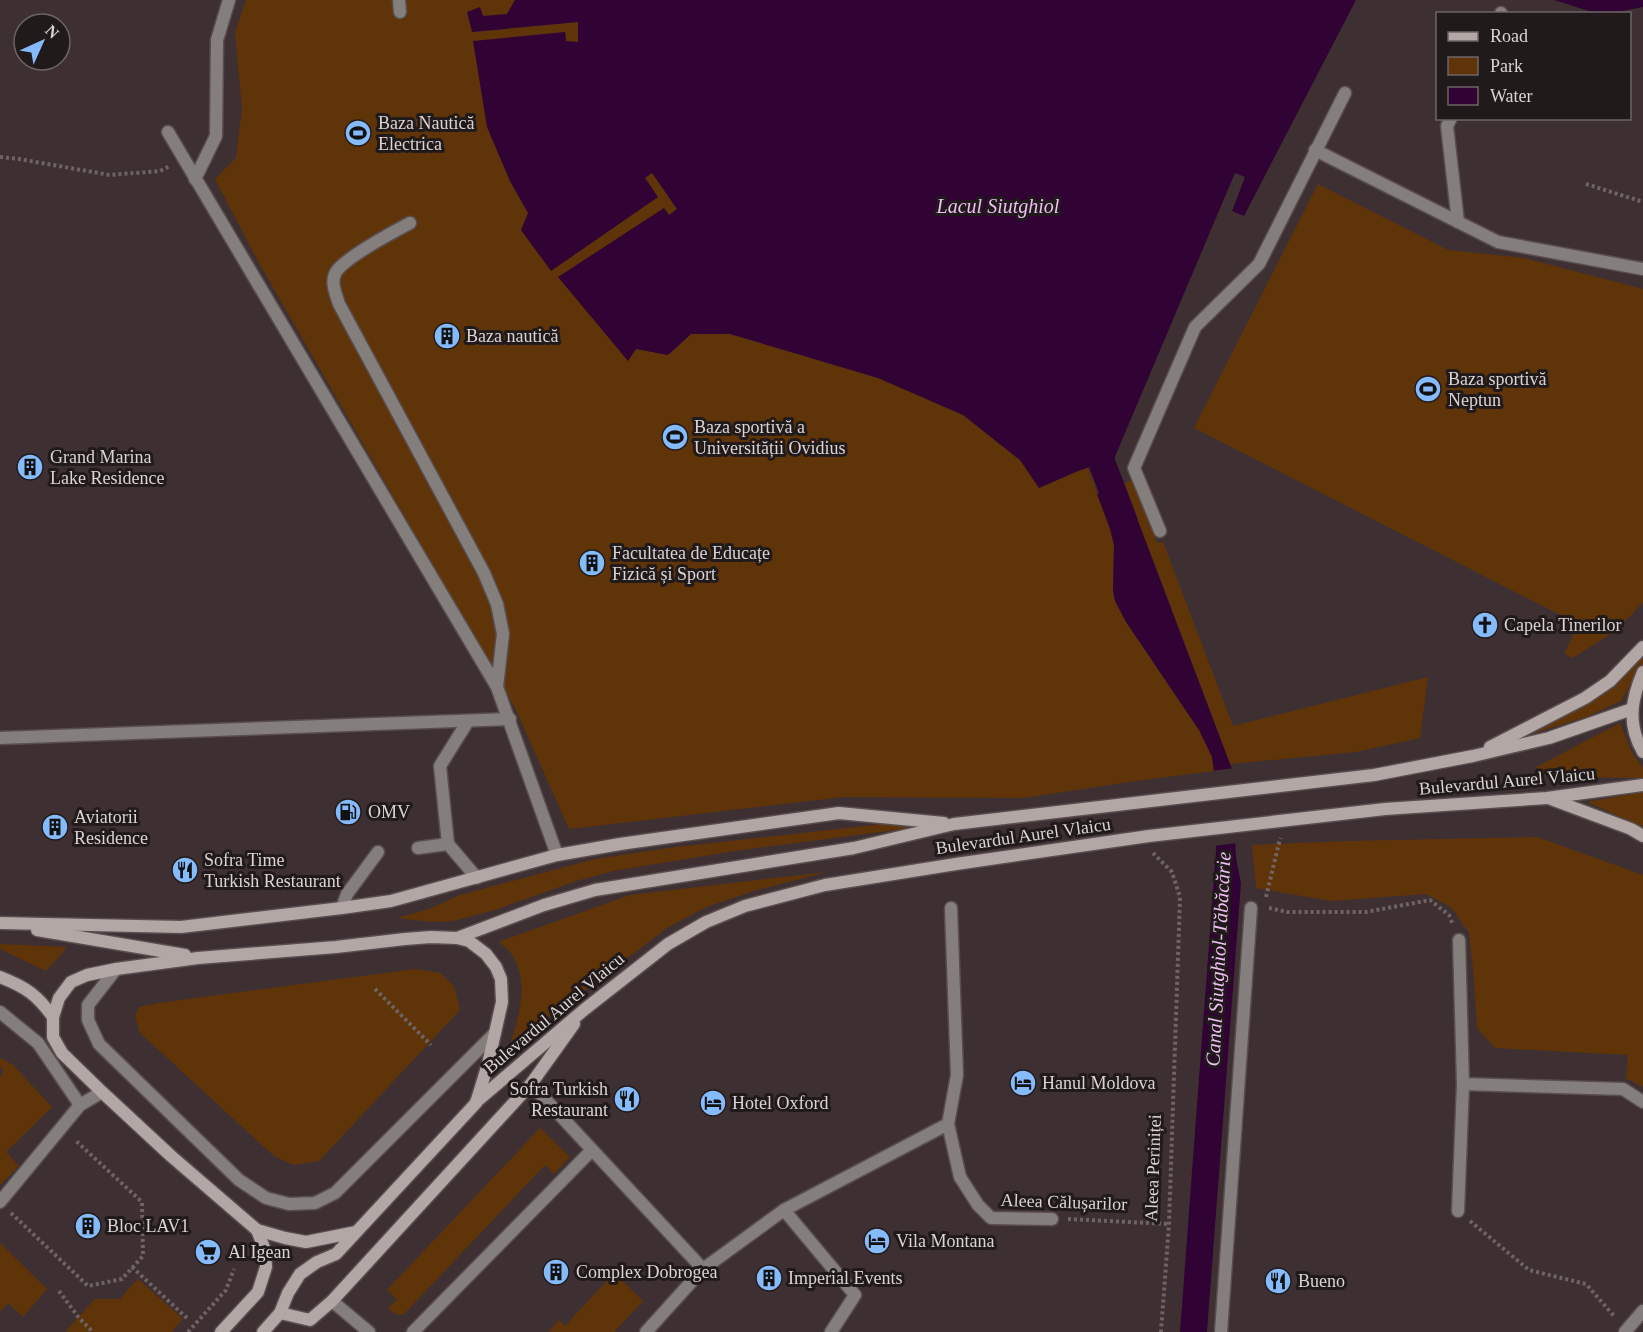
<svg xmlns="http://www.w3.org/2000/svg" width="1643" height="1332" font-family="Georgia,serif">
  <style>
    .green { fill: #603409 }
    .water { fill: #300334 }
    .pier { fill: #3e3032 }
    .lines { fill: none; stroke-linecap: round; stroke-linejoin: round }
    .canal { stroke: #300334; stroke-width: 27 }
    .service-casing { stroke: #5a4d4f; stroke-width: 15 }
    .minor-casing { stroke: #5a4d4f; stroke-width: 15 }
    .secondary-casing { stroke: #5a4d4f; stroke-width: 15 }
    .path { stroke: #6f6365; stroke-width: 4; stroke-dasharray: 3 3; stroke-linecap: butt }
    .service { stroke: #847e7c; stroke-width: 12 }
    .minor { stroke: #847e7c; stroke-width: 12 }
    .secondary { stroke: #b2a7a4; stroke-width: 12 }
    .labels { text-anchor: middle; stroke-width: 6; stroke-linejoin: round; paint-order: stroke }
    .poi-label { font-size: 18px; fill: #dcd3d4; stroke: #211a1b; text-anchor: start }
    .street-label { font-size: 18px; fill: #dcd3d4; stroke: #211a1b }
    .water-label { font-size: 20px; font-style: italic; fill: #f1bef5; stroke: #211a1b }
  </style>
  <rect width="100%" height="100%" fill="#3e3032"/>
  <g class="green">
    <path d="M246,0H515L507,14L483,16L472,32L578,22V42H566L565,32L487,127L510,181L528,213L550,270L657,197L645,178L653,173L677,210L669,215L663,208L628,361L636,349L668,355L691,334H730L878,378L963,415L1020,460L1039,488L1078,471L1088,468L1110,529L1114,545L1113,591L1115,601L1126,622L1199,730L1212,756L1214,771L1143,780L1023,798L843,797L569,829L516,710L259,263L215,179L236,158L242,110L235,32Z"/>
    <path d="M1318,184L1448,250L1524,258L1643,289V602L1618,629L1573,658L1564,654L1578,624L1194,428Z"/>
    <path d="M1133,479L1157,543L1163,542L1233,726L1428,677L1420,738L1356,752L1230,764L1124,484Z"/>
    <path d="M1643,654V664L1621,701L1586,717L1519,738Z"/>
    <path d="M1620,723L1632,753L1643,768V778L1572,777L1538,770L1536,767Z"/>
    <path d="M1643,792V827L1587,802Z"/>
    <path d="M883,824L920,825L896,830L741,850L613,871L576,881L495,910L453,921L432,922L397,918L429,909L460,895L595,859L676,847Z"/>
    <path d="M1537,837L1643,875V1087L1626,1078L1628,1055L1495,1048L1477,1028L1474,979L1469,933L1451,907L1426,894L1331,901L1256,888L1252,845L1345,841Z"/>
    <path d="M827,872L757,890L706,907L667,928L509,1048C520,1015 535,965 498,942L630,895Z"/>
    <path d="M0,944L65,947L66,949L46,971L0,949Z"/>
    <path d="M416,969L440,973L454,986L460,1010L319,1161L293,1165L274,1156L140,1033L135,1016L139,1007L158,1003Z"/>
    <path d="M0,1058L13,1065L52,1107L6,1152L19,1166L0,1185V1077L4,1071L0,1067Z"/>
    <path d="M540,1128L570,1157L554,1174L545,1165L403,1315L395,1314L388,1309L397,1299L387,1290Z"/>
    <path d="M0,1243L47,1289L23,1317L8,1303L0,1312Z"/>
    <path d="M614,1273L643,1301L614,1332H548L559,1320L565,1326Z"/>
    <path d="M138,1279L183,1319L171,1332H65L95,1299H120Z"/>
  </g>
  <g class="water">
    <path d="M515,0H1356L1244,216L1232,211L1245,177L1235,173L1114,459L1078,471L1039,488L1020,460L963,415L878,378L730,334H691L668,355L636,349L628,361L558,277L664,208L669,215L677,209L652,173L645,178L658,197L551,271L521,230L528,213L510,181L487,127L473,41L565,32L566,41L578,42V22L472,32L467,12L480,7L483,16L507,14Z"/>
    <path d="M1554,0H1643V7L1613,13H1595Z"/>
    <path d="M1124,484L1232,769L1236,858L1241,883L1207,1332H1180L1216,851L1214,771L1212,757L1199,730L1126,622L1115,601L1113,591L1114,545L1110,529L1097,494Z"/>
  </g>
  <path class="pier" d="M1235,768L1238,843L1213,846L1211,771Z"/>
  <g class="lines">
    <path class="canal" d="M1102,463L1124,521"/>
    <defs>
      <g id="service">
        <path d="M399,0L400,12"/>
        <path d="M1501,14V13"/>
        <path d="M1451,118L1447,126L1458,222"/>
        <path d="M1315,150L1498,242L1643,269"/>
        <path d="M195,179L216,136L217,40L229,0"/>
        <path d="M410,223C393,232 345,258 336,272C330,282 336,294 339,304L484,573L497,604L503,634L497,687"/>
        <path d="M1160,531L1134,468L1195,327L1259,264L1345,93"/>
        <path d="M0,738L510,719"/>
        <path d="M448,844L440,766L468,721"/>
        <path d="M418,848L448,844L477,878"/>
        <path d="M342,908L347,894L378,852"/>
        <path d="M116,969L88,1005V1020L99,1044L239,1180L266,1198L289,1204L315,1203L335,1193L495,1033"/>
        <path d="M0,1012L38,1043L80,1105"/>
        <path d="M1463,1084L1623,1089L1643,1102"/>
        <path d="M948,1124L960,1177L978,1205L991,1218L1052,1219"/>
        <path d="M1458,1211L1463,1084L1459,940"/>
        <path d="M703,1269L784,1210"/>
        <path d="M332,1301L369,1332"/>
        <path d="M413,1332L592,1150"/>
        <path d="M831,1332L855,1295L784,1210L948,1124L957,1075L951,908"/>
        <path d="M1221,1332L1251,908"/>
        <path d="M1625,1332L1643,1311"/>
      </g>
      <g id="minor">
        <path d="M168,132L497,687L557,855"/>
        <path d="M531,1084L703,1269L646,1332"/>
        <path d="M0,1202L80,1105L102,1092"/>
      </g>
      <g id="secondary">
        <path d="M1643,672C1631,700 1627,724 1643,752"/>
        <path d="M1490,747L1585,698L1610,681L1643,647"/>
        <path d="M1548,798L1631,829L1643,836"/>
        <path d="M0,923L181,927L342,908L391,901L557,855L620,844L839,813L944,823"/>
        <path d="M37,930L185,955"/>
        <path d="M457,938L544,905L595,890L854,848L954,824L1374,775L1473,756L1549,738L1632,709"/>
        <path d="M0,977C26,987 37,995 53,1017"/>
        <path d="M476,1102L585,1009L668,944L706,922L745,906L825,885L956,864L1149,836L1385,809L1547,798L1643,785"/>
        <path d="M280,1313L310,1320L332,1301L531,1084L574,1024"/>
        <path d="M221,1332L258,1292L266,1267L265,1250L257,1230"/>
        <path d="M263,1332L280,1313L288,1293L300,1274L317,1262L336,1254L476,1103L488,1064L502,1002L501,979L496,967L486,954L469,941L457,938L431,937L405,939L336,947L198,958L116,969L87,975L71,982L59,998L53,1017V1037L62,1053L102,1092L171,1156L257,1230L285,1238L306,1242L356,1232"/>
      </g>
    </defs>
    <use href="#service" class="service-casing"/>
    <use href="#minor" class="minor-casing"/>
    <use href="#secondary" class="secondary-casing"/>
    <g class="path">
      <path d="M0,157L19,159L110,175L160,171L170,166"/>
      <path d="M1586,184L1643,202"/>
      <path d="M1153,853L1172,872L1180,897L1169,1224L1161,1332"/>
      <path d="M1266,897L1279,843L1281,838"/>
      <path d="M1269,908L1288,912H1366L1430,900L1449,915L1453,925"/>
      <path d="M375,989L431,1045"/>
      <path d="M11,1213L88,1286L122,1279L143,1256L142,1202L75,1140"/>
      <path d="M1068,1219L1169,1224"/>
      <path d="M1470,1221L1529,1270L1586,1284L1614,1316"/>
      <path d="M132,1267L189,1320"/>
      <path d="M59,1291L79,1318L93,1332"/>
      <path d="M188,1332L226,1290L234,1269"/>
    </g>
    <use href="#service" class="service"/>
    <use href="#minor" class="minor"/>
    <use href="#secondary" class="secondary"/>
  </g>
  <defs>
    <symbol id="stadium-disc" viewBox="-11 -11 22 22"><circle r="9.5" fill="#85bbfb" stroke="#211a1b"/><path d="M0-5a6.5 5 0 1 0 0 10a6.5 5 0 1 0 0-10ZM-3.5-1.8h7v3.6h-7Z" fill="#111"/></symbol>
    <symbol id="building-disc" viewBox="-11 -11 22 22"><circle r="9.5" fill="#85bbfb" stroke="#211a1b"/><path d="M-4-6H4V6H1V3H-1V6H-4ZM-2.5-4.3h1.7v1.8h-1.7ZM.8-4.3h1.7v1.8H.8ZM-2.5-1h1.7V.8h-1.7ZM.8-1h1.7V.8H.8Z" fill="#111"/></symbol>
    <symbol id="church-disc" viewBox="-11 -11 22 22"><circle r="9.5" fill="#85bbfb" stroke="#211a1b"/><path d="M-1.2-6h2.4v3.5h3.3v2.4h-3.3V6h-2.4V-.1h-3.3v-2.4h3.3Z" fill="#111"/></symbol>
    <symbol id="fuel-disc" viewBox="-11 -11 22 22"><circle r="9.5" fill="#85bbfb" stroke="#211a1b"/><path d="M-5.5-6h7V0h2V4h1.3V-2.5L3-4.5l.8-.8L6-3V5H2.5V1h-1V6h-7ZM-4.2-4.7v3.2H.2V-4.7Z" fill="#111"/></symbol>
    <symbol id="restaurant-disc" viewBox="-11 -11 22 22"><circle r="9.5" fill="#85bbfb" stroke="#211a1b"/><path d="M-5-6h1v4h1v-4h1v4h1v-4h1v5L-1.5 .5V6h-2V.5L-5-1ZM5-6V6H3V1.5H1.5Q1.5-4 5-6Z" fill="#111"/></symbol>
    <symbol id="hotel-disc" viewBox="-11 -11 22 22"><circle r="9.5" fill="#85bbfb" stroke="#211a1b"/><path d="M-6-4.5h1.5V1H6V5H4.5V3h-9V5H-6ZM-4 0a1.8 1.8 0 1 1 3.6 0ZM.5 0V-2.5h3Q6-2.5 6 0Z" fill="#111"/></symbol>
    <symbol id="supermarket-disc" viewBox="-11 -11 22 22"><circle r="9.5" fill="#85bbfb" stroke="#211a1b"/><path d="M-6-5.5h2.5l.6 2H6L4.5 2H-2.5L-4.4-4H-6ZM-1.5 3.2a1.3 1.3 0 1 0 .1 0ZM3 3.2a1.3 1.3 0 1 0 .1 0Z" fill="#111"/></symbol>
  </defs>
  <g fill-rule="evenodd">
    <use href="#stadium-disc" x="343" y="118" width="30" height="30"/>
    <use href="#building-disc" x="432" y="321" width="30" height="30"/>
    <use href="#stadium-disc" x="1413" y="374" width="30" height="30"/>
    <use href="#stadium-disc" x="660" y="422" width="30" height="30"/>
    <use href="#building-disc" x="15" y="452" width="30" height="30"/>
    <use href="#building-disc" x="577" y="548" width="30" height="30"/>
    <use href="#church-disc" x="1470" y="610" width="30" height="30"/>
    <use href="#fuel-disc" x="333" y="797" width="30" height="30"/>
    <use href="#building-disc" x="40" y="812" width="30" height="30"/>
    <use href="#restaurant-disc" x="170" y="855" width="30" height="30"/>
    <use href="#hotel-disc" x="1008" y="1068" width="30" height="30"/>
    <use href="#restaurant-disc" x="612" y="1084" width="30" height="30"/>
    <use href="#hotel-disc" x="698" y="1088" width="30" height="30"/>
    <use href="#building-disc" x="73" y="1211" width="30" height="30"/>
    <use href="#hotel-disc" x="862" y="1226" width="30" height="30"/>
    <use href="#supermarket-disc" x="193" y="1237" width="30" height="30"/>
    <use href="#building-disc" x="541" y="1257" width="30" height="30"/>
    <use href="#building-disc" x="754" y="1263" width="30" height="30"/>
    <use href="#restaurant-disc" x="1263" y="1266" width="30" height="30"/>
  </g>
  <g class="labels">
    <g class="poi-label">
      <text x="378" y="129">Baza Nautică<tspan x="378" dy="21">Electrica</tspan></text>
      <text x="466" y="342">Baza nautică</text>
      <text x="1448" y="385">Baza sportivă<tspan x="1448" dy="21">Neptun</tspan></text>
      <text x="694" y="433">Baza sportivă a<tspan x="694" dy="21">Universității Ovidius</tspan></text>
      <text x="50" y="463">Grand Marina<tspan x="50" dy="21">Lake Residence</tspan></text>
      <text x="612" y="559">Facultatea de Educațe<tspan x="612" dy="21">Fizică și Sport</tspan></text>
      <text x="1504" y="631">Capela Tinerilor</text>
      <text x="368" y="818">OMV</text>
      <text x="74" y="823">Aviatorii<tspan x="74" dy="21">Residence</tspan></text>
      <text x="204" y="866">Sofra Time<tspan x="204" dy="21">Turkish Restaurant</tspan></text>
      <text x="1042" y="1089">Hanul Moldova</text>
      <text x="608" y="1095" text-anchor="end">Sofra Turkish<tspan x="608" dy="21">Restaurant</tspan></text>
      <text x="732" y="1109">Hotel Oxford</text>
      <text x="107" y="1232">Bloc LAV1</text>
      <text x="896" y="1247">Vila Montana</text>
      <text x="228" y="1258">Al Igean</text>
      <text x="576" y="1278">Complex Dobrogea</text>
      <text x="788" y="1284">Imperial Events</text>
      <text x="1298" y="1287">Bueno</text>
    </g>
    <g class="street-label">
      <text transform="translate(1507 781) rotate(-5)" y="6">Bulevardul Aurel Vlaicu</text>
      <text transform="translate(1023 836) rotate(-8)" y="6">Bulevardul Aurel Vlaicu</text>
      <text transform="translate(554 1013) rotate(-40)" y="6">Bulevardul Aurel Vlaicu</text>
      <text transform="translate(1153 1168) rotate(-88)" y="6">Aleea Periniței</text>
      <text transform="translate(1064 1202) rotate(2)" y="6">Aleea Călușarilor</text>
    </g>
    <g class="water-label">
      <text x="998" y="213">Lacul Siutghiol</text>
      <text transform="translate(1218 959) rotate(-87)" y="7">Canal Siutghiol-Tăbăcărie</text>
    </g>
  </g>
  <rect x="1436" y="12" width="195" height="108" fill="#211a1b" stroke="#6c6465" stroke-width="1.5"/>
  <rect x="1448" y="32" width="30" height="9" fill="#b2a7a4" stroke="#6c6465" stroke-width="1.5"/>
  <text x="1490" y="42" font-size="18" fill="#dcd3d4">Road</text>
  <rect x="1448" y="57" width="30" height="18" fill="#603409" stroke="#6c6465" stroke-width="1.5"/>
  <text x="1490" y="72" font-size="18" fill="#dcd3d4">Park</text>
  <rect x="1448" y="87" width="30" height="18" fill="#300334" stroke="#6c6465" stroke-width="1.5"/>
  <text x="1490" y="102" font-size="18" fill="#dcd3d4">Water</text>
  <g transform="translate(42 42) rotate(45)"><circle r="28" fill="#211a1b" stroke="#6c6465" stroke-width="1.5"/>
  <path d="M0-4.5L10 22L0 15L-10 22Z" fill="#85bbfb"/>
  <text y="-9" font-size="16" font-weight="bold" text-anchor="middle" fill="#dcd3d4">N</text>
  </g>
</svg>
